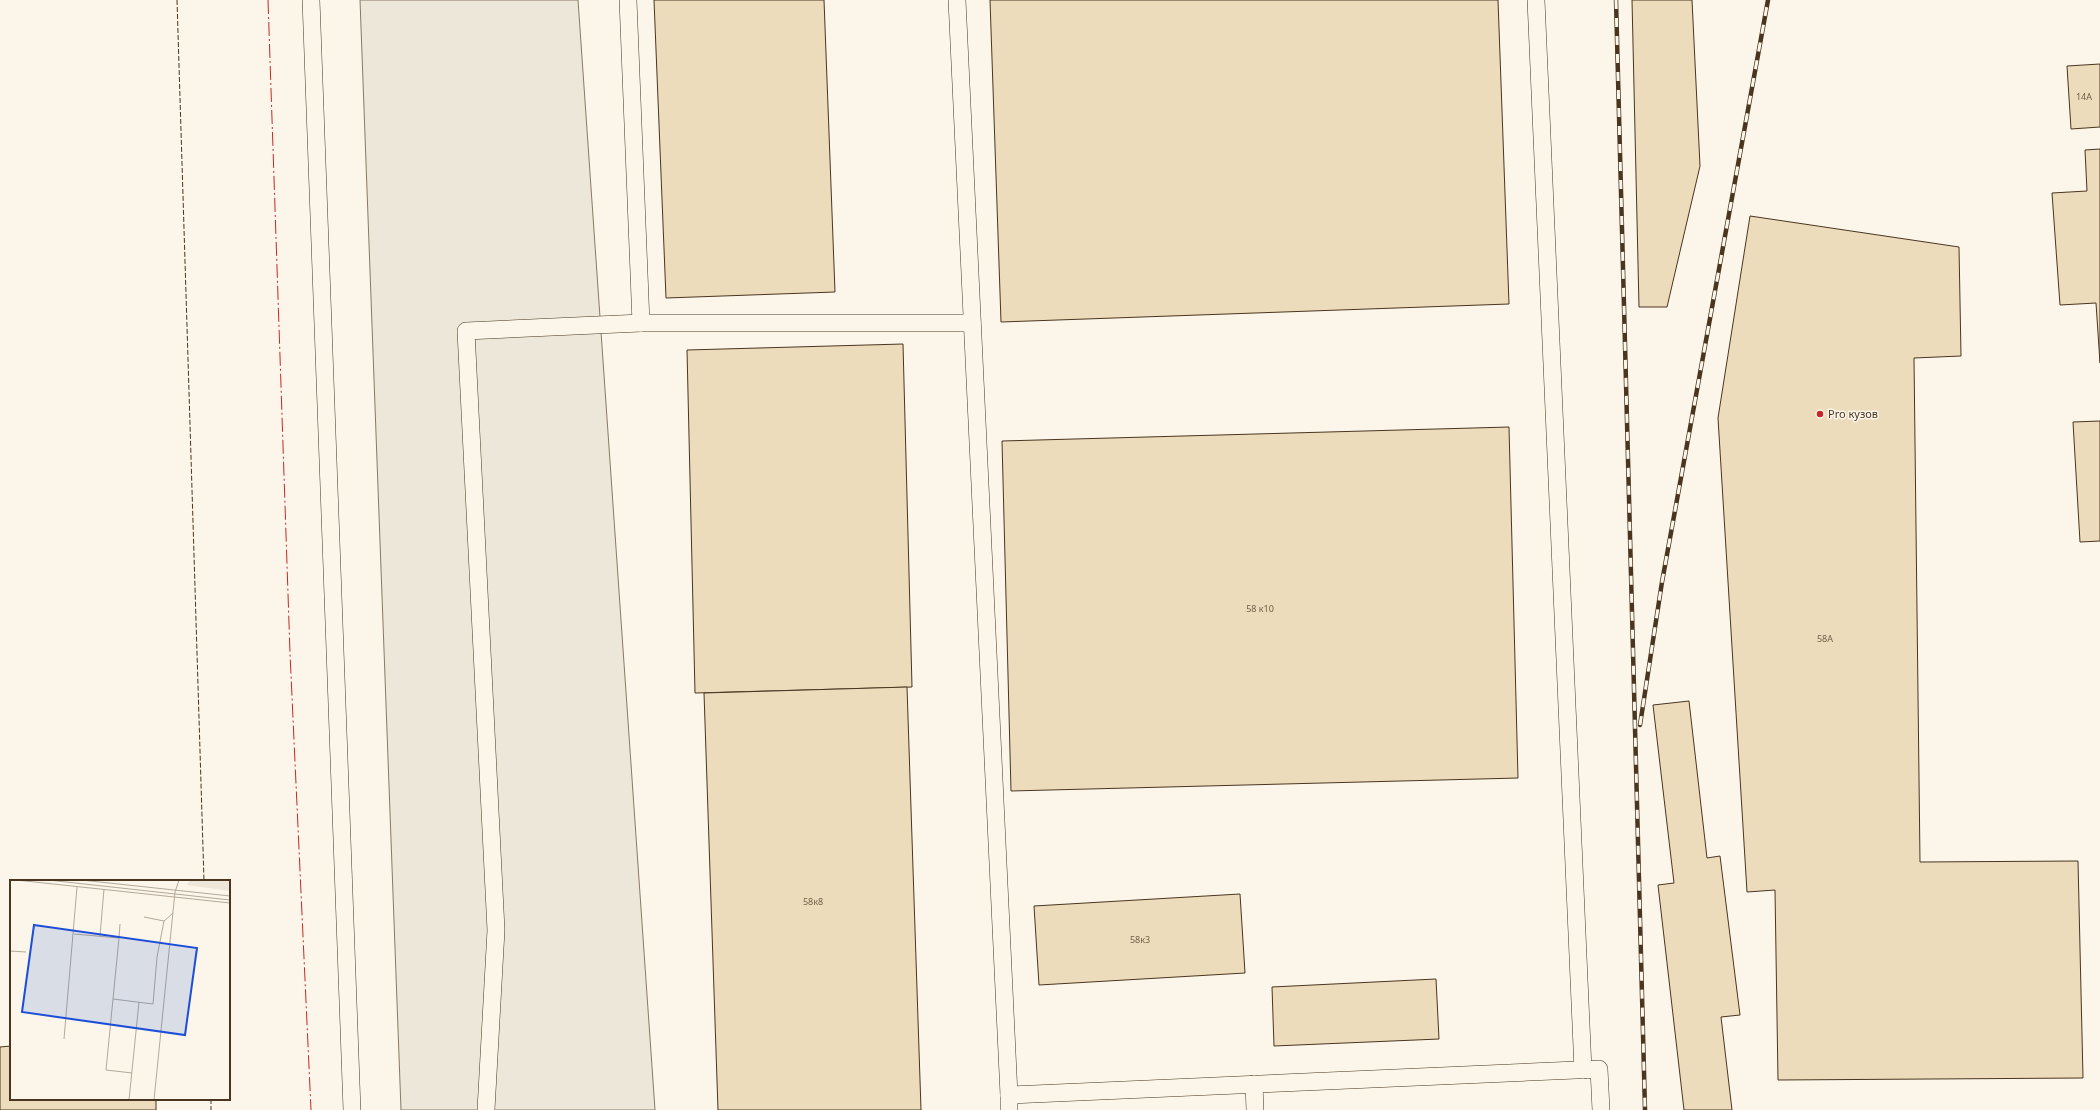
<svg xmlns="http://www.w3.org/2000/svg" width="2100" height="1110" font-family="'Noto Sans',sans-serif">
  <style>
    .parking { fill: #ede7d9; stroke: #887966 }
    .building { fill: #ecdcbc; stroke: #4a3520 }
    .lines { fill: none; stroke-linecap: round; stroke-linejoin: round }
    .service-casing { stroke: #4a3520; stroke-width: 18 }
    .service { stroke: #fbf6e9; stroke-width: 17 }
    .rail-casing { stroke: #4a3520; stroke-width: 4.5 }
    .rail { stroke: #fbf6e9; stroke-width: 3; stroke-dasharray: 9; stroke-linecap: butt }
    .fence { stroke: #4a3520; stroke-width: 1; stroke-dasharray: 5 2; stroke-linecap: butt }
    .power { stroke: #c62828; stroke-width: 1; stroke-dasharray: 14 3 2 3; stroke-linecap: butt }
    .poi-dot { fill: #c62828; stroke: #fbf6e9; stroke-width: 1.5 }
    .labels { text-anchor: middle; stroke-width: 3; stroke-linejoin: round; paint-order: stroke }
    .number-label { font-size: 9px; fill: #725f47 }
    .poi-label { font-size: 11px; fill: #4a3520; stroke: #fbf6e9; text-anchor: start }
    .inset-road { fill: none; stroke: #b4a999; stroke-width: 1 }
    .view { fill: #1d4ed8; fill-opacity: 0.15; stroke: #1d4ed8; stroke-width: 2 }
    .inset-edge { fill: none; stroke: #4a3520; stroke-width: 2 }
  </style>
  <rect width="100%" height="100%" fill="#fbf6e9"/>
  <path class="parking" d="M360,0H578L655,1110H401Z"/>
  <g class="building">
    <path d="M654,0H824L835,292L666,298Z"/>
    <path d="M990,0H1498L1509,304L1001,322Z"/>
    <path d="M1632,0H1692L1700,166L1667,307H1639Z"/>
    <path d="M2100,64V127L2071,129L2067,66Z"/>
    <path d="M2100,149V363L2096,303L2060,305L2052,193L2087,191L2085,150Z"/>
    <path d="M1750,216L1959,247L1961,356L1914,358L1920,862L2078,861L2083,1078L1778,1080L1775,890L1747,892L1718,418Z"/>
    <path d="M903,344L912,687L695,693L687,350Z"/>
    <path d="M2100,421V541L2080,542L2073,422Z"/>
    <path d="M1509,427L1518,778L1011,791L1002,441Z"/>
    <path d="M907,687L921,1110H718L704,693Z"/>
    <path d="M1689,701L1707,858L1720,856L1740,1015L1721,1017L1732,1110H1684L1658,885L1674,883L1653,705Z"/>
    <path d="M1240,894L1245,973L1039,985L1034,906Z"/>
    <path d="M1436,979L1439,1039L1274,1046L1272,987Z"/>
    <path d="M11,1046V1099H156V1110H0V1047Z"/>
  </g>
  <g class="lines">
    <defs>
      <g id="service">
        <path d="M311,0L352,1110"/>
        <path d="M628,0L641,323"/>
        <path d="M957,0L1009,1095L1599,1069L1601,1110"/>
        <path d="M1536,0L1583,1070"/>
        <path d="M1254,1084L1255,1110"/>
        <path d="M1009,1095V1110"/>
        <path d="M486,1110L496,930L466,331L641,323H972"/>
      </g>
    </defs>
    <use href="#service" class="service-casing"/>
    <use href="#service" class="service"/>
    <defs>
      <g id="rail">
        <path d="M1616,0L1645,1110"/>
        <path d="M1640,725L1662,582L1768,0"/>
      </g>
    </defs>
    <use href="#rail" class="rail-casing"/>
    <use href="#rail" class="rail"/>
    <g class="fence">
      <path d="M177,0L204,881"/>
      <path d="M211,1099V1110"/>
    </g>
    <path class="power" d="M268,0L290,653L311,1110"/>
  </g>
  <circle class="poi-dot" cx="1820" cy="414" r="4"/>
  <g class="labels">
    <g class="number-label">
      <text x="2084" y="100">14А</text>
      <text x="1260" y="612">58 к10</text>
      <text x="1825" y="642">58А</text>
      <text x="813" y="905">58к8</text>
      <text x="1140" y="943">58к3</text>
    </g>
    <g class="poi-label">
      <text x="1828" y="418">Pro кузов</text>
    </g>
  </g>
  <g transform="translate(10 880)">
    <rect width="220" height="220" fill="#fbf6e9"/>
    <path d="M180,0H220V11L177,5Z" fill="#ede6d9"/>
    <path class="inset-road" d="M6,0L220,23M38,0L220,20M71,0L220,16M134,37L154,41M64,54L109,58L96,190L122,193M90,56L94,9M109,58L110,44M0,71L16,72M103,119L143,124L147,77L154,41L163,33M54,159L67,7M119,220L129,122M144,220L165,12L169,0"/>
    <path class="view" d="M24,45L187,68L175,155L12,132Z"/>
    <rect width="220" height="220" class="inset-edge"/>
  </g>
</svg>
